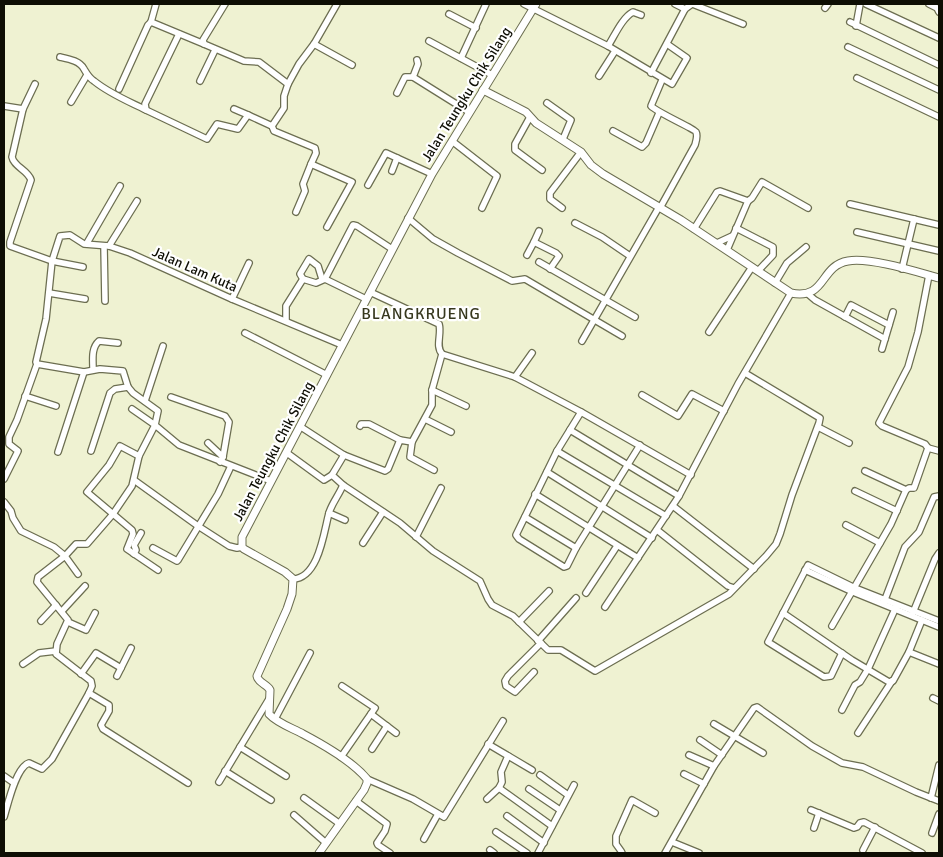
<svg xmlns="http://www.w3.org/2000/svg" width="943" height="857" font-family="Signika,sans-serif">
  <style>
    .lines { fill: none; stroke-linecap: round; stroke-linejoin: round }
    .minor-casing { stroke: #6c6e51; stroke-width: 8 }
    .tertiary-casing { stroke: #6c6e51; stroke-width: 9 }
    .minor { stroke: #fff; stroke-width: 5.5 }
    .tertiary { stroke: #fff; stroke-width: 7 }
    .labels { text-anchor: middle; stroke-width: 4.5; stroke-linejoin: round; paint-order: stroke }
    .street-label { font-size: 14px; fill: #0e0e04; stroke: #fff }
    .quarter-label { font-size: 16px; letter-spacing: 1px; fill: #37381e; stroke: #fff }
  </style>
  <rect width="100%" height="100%" fill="#eff2d2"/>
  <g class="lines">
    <defs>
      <g id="minor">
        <path d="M225,4L203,40L204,44L244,61L259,62L288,84"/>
        <path d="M524,4L608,46L672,84L687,58L667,44"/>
        <path d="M675,4L685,9"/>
        <path d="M866,4L939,38"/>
        <path d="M929,4L937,8L939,12"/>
        <path d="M825,8L828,4"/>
        <path d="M449,14L476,28"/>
        <path d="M151,22L156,4"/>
        <path d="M850,22L939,65"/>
        <path d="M856,26L860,4"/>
        <path d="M179,34L145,104L146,110L207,139L217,124L238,129L248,115L272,126L284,108V96L288,84L299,64L314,44L337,4"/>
        <path d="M429,41L492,75"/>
        <path d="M314,44L352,65"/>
        <path d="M608,46C615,35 622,18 633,12L641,15"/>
        <path d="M848,47L939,90"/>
        <path d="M60,57C69,59 80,61 84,69C87,74 89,78 94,81C110,94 128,101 146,110"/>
        <path d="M461,58L486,4"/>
        <path d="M417,60L418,64L413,77L469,112"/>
        <path d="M651,73L685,9L692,4L695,5L743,24"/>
        <path d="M599,76L615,51"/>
        <path d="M857,78L939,117"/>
        <path d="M200,81L215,50"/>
        <path d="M35,84L23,109L12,157C14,167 28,170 31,180L10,242V246L52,261L83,267"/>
        <path d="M119,89L148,25L151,22L204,44"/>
        <path d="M397,93L405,77H413"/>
        <path d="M71,102L87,75"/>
        <path d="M547,103L571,120L563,139"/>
        <path d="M4,106L23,109"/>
        <path d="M234,109L248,115"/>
        <path d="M530,117L515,144V150L542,170"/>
        <path d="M272,126L274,131L315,148L316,153L311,164"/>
        <path d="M613,131L642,147L646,143L659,113"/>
        <path d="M452,141L497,176L482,208"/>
        <path d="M392,171L397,158"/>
        <path d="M368,185L386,153L432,174"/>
        <path d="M850,204L939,225"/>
        <path d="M562,208L550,199V193L581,152"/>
        <path d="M660,208L695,145C696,141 698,136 696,132C695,129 658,113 651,106L662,80"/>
        <path d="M296,212L305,191L303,184L311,164L352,182L327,227"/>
        <path d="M408,218L433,239L458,253L512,281L525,279L622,336"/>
        <path d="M575,223L602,237L630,256"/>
        <path d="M736,228L773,247V255L758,271"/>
        <path d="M694,229L717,192L720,191L748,201L752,198L762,182L808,208"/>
        <path d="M857,232L939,251"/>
        <path d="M534,242L539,231"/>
        <path d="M87,243L120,186"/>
        <path d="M717,243L732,236"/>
        <path d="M104,246L105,301"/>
        <path d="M109,246L137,201"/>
        <path d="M727,250L748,201"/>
        <path d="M527,255L534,242L556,253L559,256L550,269"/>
        <path d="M539,262L635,317"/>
        <path d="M902,269L914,219"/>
        <path d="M322,279L318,266L309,259L300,274L303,279L316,283L325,279L366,299"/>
        <path d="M325,279L353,225L357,226L392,249"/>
        <path d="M775,283L787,263L806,247"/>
        <path d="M49,293L85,299"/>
        <path d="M808,294L815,300L885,339"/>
        <path d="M232,299L249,263"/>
        <path d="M845,317L851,305L889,325"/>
        <path d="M286,320V306L303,279"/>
        <path d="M709,332L752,267"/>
        <path d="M245,333L327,375"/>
        <path d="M582,341L659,207"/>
        <path d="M882,349L893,312"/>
        <path d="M442,354L515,377L581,412L691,475"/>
        <path d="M93,369C93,360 91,348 99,341L118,343"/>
        <path d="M515,377L532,353"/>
        <path d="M432,390L466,406"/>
        <path d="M642,395L678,416L692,394L724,411"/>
        <path d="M25,396L56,406"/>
        <path d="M171,397L225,416L229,422L223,457L220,462"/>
        <path d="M145,401L163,346"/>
        <path d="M581,412L557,451L516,535L519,539L564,567L567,566L576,548L640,445"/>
        <path d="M425,419L451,432"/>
        <path d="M360,426L361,424H369L400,440"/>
        <path d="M301,427L344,455L385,471L388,469L400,440L412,442L432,405V390L442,354C435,346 442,334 439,324L370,292"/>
        <path d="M818,427L849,443"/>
        <path d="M570,430L679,496"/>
        <path d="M412,442L410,457L434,470"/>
        <path d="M208,443L223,457"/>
        <path d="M928,448L939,451"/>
        <path d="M91,451L110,393L115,389L128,387"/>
        <path d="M557,451L666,516"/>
        <path d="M58,452L84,372"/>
        <path d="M287,453L324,480L332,475"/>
        <path d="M344,455L332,475L343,485L400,523L433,551L480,581L488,599L492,605L513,616L548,650H561L595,671L729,594L766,556L776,544L780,534L792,495L819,423L820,418L745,373"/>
        <path d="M139,456L120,446L109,465L87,492L132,530L133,534L127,549L158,570"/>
        <path d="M865,471L906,490"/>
        <path d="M547,472L652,538"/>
        <path d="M4,479L18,451L9,444V437L17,420L37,364"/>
        <path d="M134,480L198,526L229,546L237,548L242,547"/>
        <path d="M271,481L179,445L155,425L158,411L133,393L128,387L123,371L100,369L84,372L37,364L36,362L46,319L52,261L60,236L70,235L84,244L109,246L130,253L232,299L342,345"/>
        <path d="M855,491L897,511"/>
        <path d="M535,494L638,558"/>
        <path d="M4,502L11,511L13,518L21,531L54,547L65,556L76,544H87L113,514L132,486L139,456L155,425L132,409"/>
        <path d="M673,506L754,569"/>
        <path d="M329,513L345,520"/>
        <path d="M525,517L576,548"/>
        <path d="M846,525L880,543"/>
        <path d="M657,530L728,586L734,588"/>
        <path d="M416,537L441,488"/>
        <path d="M363,543L383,512"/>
        <path d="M153,548L177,561L178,560L218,494L231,466"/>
        <path d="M134,554L136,550L134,545L141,533"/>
        <path d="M805,570L853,592L939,627"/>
        <path d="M293,579C319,578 324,531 329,513C332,503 339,495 343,485"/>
        <path d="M586,593L617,546"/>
        <path d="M884,602L905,547L919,532L934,497L939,496"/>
        <path d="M605,607L679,496L738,384L791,293"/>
        <path d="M62,611L85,586"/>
        <path d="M783,613L852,660L889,682L893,681L909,652L922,620"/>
        <path d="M912,615L935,559L939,553"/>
        <path d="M41,621L56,605"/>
        <path d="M68,622L86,630L95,613"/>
        <path d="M519,622L549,591"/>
        <path d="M832,626L891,524L906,490L909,488H914L928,448L925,444L882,426L879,423L908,367L918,332L929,275"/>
        <path d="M538,641L576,598"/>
        <path d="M909,652L939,664"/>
        <path d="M842,653L831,676L824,677L768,642L808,565L855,588L939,621"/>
        <path d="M23,664L39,653L56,651"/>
        <path d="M534,672L515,692L506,686L505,681L508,676L541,643"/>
        <path d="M81,674L96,653L121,668"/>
        <path d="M117,676L131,648"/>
        <path d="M89,693L109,705V711L101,725L103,729L188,783"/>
        <path d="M933,698L939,701"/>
        <path d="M842,710L855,685L860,682L868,669L896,607"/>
        <path d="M371,714L396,733"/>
        <path d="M275,719L310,653"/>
        <path d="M714,724L763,753"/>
        <path d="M858,733L892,681"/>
        <path d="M700,740L722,755"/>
        <path d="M488,744L532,770"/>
        <path d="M240,747L286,776"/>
        <path d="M372,749L387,726"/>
        <path d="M689,755L714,766"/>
        <path d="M341,757L375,708L342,686"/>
        <path d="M225,771L271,800"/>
        <path d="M684,774L704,784"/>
        <path d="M540,775L568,795"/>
        <path d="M4,776L14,783"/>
        <path d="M367,779L413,799L444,817L503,721"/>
        <path d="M219,782L269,699"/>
        <path d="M499,788L552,826"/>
        <path d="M529,789L560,810"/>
        <path d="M304,798L340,824"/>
        <path d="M931,798L939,765"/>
        <path d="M487,799L499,788L502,782L501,772L508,756"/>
        <path d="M356,801L387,824L385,831L377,843L378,845L390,853"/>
        <path d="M811,810L854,828L857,827L860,823L864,822L922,853"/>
        <path d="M294,815L326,843"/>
        <path d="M507,816L544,843"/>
        <path d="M4,817C8,804 16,767 29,763L42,769L52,759L89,693L92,686L91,681L56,654L57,644L68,620L37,582L38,577L65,556L78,574"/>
        <path d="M814,828L819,813"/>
        <path d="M496,832L527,853"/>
        <path d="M932,833L939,814"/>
        <path d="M424,839L438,814"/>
        <path d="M672,842L699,853"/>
        <path d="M490,850L494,853"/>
        <path d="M863,850L875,827"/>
        <path d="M538,853L574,785"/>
        <path d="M622,853L621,851L616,844V836L632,800L655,813"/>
        <path d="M665,853L714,766L754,708L757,707L812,746L842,763L863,767L916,792L939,801"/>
      </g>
      <g id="tertiary">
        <path d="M483,90L526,112L536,123L581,152L591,165L603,174L681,220L791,293C827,300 819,266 848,261C870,257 917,272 939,278"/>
        <path d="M319,853L364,790L367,783V779C353,762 322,744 303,734C292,728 277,723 269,714L270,690C267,684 258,683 257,676L287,609L292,594L293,579L285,572L244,549L242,547V537L432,174L536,4"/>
      </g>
    </defs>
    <use href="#minor" class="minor-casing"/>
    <use href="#tertiary" class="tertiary-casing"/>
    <use href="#minor" class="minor"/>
    <use href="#tertiary" class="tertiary"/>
  </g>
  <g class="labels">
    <g class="street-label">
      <text transform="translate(466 94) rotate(-58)" y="5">Jalan Teungku Chik Silang</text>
      <text transform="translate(195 269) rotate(24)" y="5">Jalan Lam Kuta</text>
      <text transform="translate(273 451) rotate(-62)" y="5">Jalan Teungku Chik Silang</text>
    </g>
    <g class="quarter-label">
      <text x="421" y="319">BLANGKRUENG</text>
    </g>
  </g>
  <rect width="943" height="857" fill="none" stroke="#0e0e04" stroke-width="10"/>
</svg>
